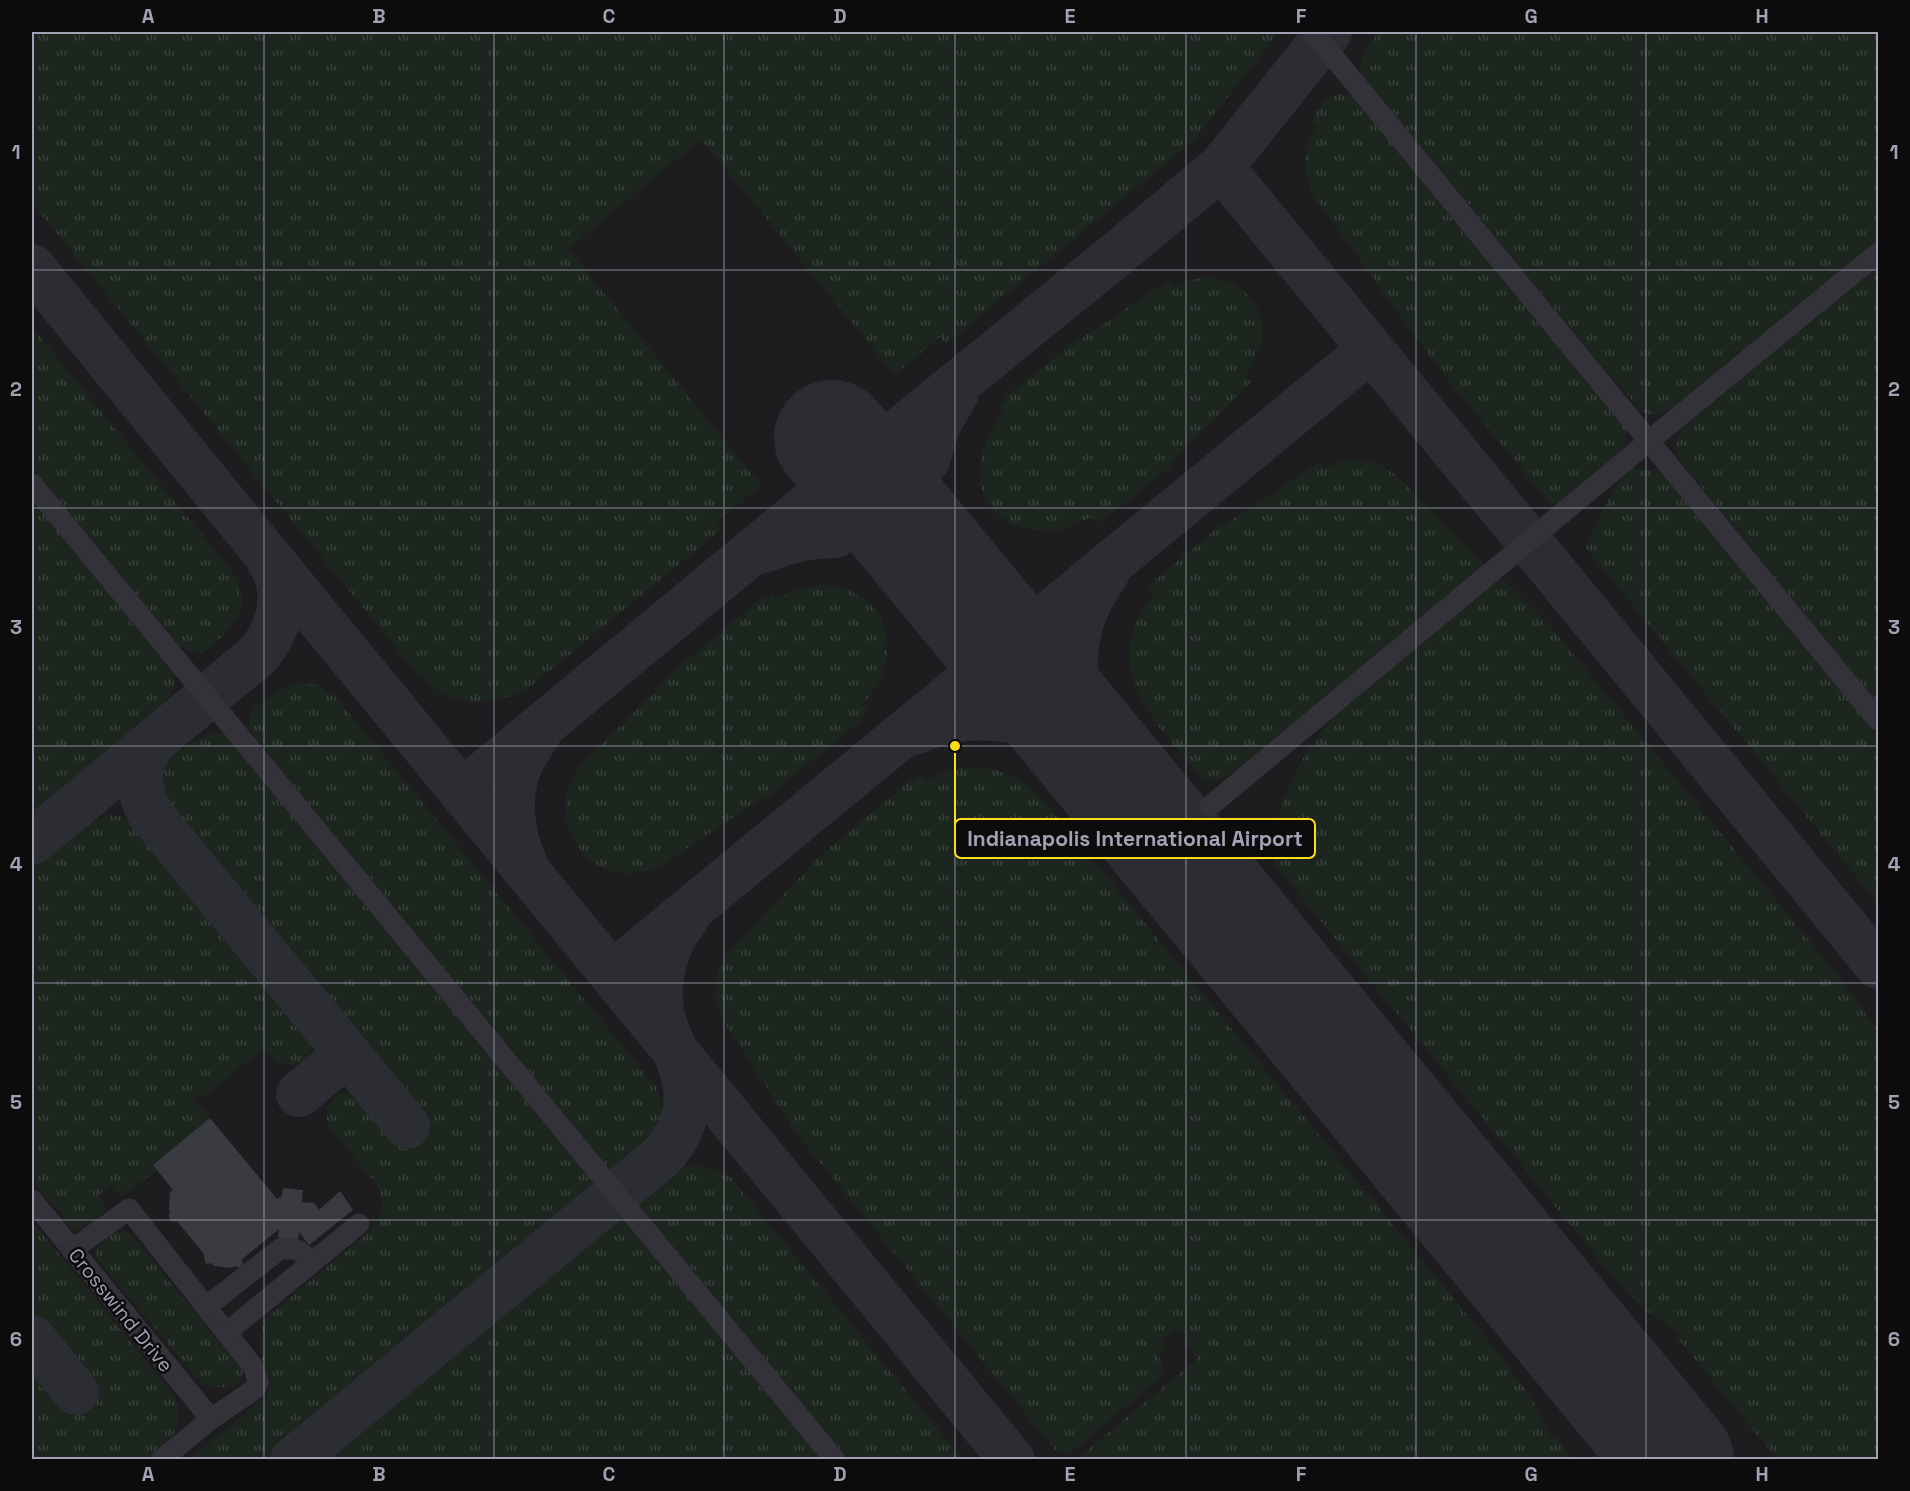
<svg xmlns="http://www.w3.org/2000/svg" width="1910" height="1491" font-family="'Space Grotesk',sans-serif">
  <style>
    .built { fill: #1d1d20 }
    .grass { fill: url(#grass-tufts) }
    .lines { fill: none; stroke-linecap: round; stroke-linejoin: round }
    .taxiway { stroke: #2c2d32; stroke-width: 46 }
    .runway { stroke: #2c2d32; stroke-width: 116 }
    .building { fill: #3a3b40 }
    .minor { stroke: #323238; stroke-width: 21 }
    .grid { fill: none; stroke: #a1a3b4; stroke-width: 1.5; stroke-opacity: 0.55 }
    .labels { text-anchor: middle; stroke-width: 5; stroke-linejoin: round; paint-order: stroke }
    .street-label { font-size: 20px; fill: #a1a3b4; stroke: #0c0c0d }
    .leader { fill: none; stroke: #fddc1e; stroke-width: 2 }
    .callout-dot { fill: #fddc1e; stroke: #0c0c0d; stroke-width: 2 }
    .callout { fill: #0c0c0d; stroke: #fddc1e; stroke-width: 2 }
    .callout-label { font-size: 21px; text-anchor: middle; font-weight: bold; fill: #a1a3b4 }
    .neatline { fill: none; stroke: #a1a3b4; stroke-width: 2 }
    .grid-label { font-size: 20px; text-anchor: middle; font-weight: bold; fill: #a1a3b4 }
  </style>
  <defs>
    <pattern id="grass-tufts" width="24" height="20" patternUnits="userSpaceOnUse" patternTransform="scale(1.5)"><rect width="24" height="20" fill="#1d251f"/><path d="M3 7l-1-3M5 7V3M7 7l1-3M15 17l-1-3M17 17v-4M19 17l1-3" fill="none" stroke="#3b423d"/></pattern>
  </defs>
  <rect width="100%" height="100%" fill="#111113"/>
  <rect class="built" x="32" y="32" width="1846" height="1427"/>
  <g class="grass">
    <path d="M32,32H1279L1198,135V137L946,344L940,337L895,375L701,139L568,249L761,485L717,522L722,529L530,687L529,686C495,709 449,709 421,675L419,676L32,203Z"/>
    <path d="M1379,32H1878V240L1673,410L1654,415L1643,413L1595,358L1363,76C1355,58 1369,44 1379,32Z"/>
    <path d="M1338,94L1354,96L1627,430L1625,444L1620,453L1558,504L1551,505L1437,366L1312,194C1303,172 1302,146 1317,127L1311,122L1316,115L1314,114L1327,98Z"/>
    <path d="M1878,266V704L1681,462L1675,447L1680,433L1686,424Z"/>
    <path d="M1207,277C1263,282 1277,335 1245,376L1251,382L1170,463L1172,465L1105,519L1103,518L1096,524L1092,517C1082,521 1072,527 1062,529C1044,533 1023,531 1007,521C964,494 978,445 1004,411L999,405L1006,400L1005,397L1072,343L1073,344L1168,281L1173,288L1191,280Z"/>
    <path d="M32,327L234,574C239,585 245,598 240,611C237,619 230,627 224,634C208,650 198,662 177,643L32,467Z"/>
    <path d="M1355,460L1377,463L1396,475L1485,565L1284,732L1231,773L1219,780L1203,778C1170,738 1116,691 1132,633C1136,618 1144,604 1155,593L1149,588L1156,581L1155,580L1221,525L1223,526L1320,462L1324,469L1343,461Z"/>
    <path d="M1631,469L1658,470L1666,475L1878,735V903L1585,547L1613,490Z"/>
    <path d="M32,497L174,671C178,691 162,704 150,718L151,719L32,817Z"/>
    <path d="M1501,577L1550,626L1840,978L1878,1031V1459H1777L1681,1342L1676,1339L1680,1333L1646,1311L1620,1285L1274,864C1272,807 1299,755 1336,714Z"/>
    <path d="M821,585C893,589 905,656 863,705L868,711L862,717L863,719L765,799L764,797L662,865C599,897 542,831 576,771L668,678L667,677L763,597L764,598L772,593L776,599L795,590Z"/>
    <path d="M299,683L318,685L332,696L334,695L657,1088L656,1090C660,1095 661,1101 662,1108C665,1140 640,1157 618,1176L613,1174L255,738C239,714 258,704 276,694C284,689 290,685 299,683Z"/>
    <path d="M215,733L225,735L600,1191L273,1459H190L268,1395L269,1376L259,1360L262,1357L260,1337L265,1322L263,1320L364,1236C380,1222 388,1206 377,1185L328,1126C321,1103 342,1081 364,1098L366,1096L402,1139L423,1121L191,839L192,837C168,807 136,773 186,746C196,741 204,734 215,733Z"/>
    <path d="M967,767C1000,766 1024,779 1046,803L1500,1355L1532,1399L1550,1439L1557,1438L1559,1443L1573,1459H1077L1198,1358L1183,1340L1184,1331L1182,1329L1173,1331L1161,1340V1343L1165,1349L1158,1355L1164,1370L1161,1377L1070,1453H1058L789,1125L790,1123L726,1025L719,1012L715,996L716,978L720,965L728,952L816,861L815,860L912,779L914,781L921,775L926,782L945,772Z"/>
    <path d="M107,815C137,815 150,837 168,858L170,857L309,1027C311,1031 313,1036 313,1041C314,1062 289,1071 273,1059C270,1056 266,1052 263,1048L203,1098L198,1093L193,1098L210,1118L157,1170L124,1195H119L111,1185L98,1196L105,1206L106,1210C97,1218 85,1233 72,1228L32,1179V869L88,822L89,823Z"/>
    <path d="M690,1165L715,1169L727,1176L729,1175L962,1459H848L636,1202L635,1197C653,1183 667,1169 690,1165Z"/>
    <path d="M617,1212L622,1215L823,1460H316Z"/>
    <path d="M32,1221L175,1397C186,1430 170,1441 147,1459H32V1358L74,1409L95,1392L32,1314Z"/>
    <path d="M118,1229L128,1232L135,1239L241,1369L243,1373L240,1382C227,1390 214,1388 200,1382L97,1259C93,1244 107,1238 118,1229Z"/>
  </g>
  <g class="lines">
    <g class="taxiway">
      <path d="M1221,167L1878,966"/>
      <path d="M32,267L262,549L1012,1460"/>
      <path d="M927,460L937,426L956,393"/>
      <path d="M764,550C787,540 810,535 836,535"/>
      <path d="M1106,574C1061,634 1067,709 1109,768"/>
      <path d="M915,732C969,707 1032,715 1079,750C1099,764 1113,785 1128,803C1154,834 1179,864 1204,895"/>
      <path d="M154,741C136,766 136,788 151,815L407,1126"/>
      <path d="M462,792L856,466L1123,249L1221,167L1329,32"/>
      <path d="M32,842L258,655C281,626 290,593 269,560"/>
      <path d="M524,862C510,832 507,792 521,762C526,752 532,743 538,734"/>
      <path d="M612,974L1370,350"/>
      <path d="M299,1094L347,1054"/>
      <path d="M32,1338L76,1392"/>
      <path d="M293,1460L661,1157C687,1129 693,1100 680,1063C674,1048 666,1032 662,1015C655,983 665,944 686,919"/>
    </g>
    <path class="runway" d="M832,438L1676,1460"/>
  </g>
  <path class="building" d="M210,1118L277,1199L282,1196L283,1188L303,1190L302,1202L314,1203L319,1210L340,1191L353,1210L309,1245L299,1232L298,1241L278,1238L279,1229L241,1260L243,1263L239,1268L235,1266L231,1268L214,1266L211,1263L208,1264L205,1263L204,1254L177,1221L174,1222L170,1221L169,1214L171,1212L169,1211L170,1192L173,1190L153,1165Z"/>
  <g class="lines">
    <g class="minor">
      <path d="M1313,32L1878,720"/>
      <path d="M32,484L835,1460"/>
      <path d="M1210,806L1649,441L1878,253"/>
      <path d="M32,1200L211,1419"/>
      <path d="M72,1250L129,1209L254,1368L258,1382L255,1389L211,1419L161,1460"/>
      <path d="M206,1307L280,1249C298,1248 300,1249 311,1263"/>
      <path d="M226,1333L359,1224"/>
    </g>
  </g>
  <path class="grid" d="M264,32V1460M494,32V1460M724,32V1460M955,32V1460M1186,32V1460M1416,32V1460M1646,32V1460M32,270H1878M32,508H1878M32,746H1878M32,983H1878M32,1220H1878"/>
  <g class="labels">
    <g class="street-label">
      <text transform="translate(121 1310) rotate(51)" y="7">Crosswind Drive</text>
    </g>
  </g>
  <path class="leader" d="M955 746L955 839"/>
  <circle class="callout-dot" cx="955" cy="746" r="6"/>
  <rect class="callout" x="955" y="819" width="360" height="39" rx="6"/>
  <g class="callout-label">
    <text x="1135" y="846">Indianapolis International Airport</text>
  </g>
  <rect width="1910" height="1491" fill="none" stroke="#0c0c0d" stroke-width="66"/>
  <rect x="33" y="33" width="1844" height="1425" class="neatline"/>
  <g class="grid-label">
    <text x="148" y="23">A</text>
    <text x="379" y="23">B</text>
    <text x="609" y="23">C</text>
    <text x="840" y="23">D</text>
    <text x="1070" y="23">E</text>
    <text x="1301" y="23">F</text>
    <text x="1531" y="23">G</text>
    <text x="1762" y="23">H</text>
    <text x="16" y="159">1</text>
    <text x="1894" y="159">1</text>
    <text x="16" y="396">2</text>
    <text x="1894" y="396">2</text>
    <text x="16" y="634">3</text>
    <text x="1894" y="634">3</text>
    <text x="16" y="871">4</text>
    <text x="1894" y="871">4</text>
    <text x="16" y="1109">5</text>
    <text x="1894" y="1109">5</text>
    <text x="16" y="1346">6</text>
    <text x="1894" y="1346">6</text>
    <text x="148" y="1481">A</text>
    <text x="379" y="1481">B</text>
    <text x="609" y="1481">C</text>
    <text x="840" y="1481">D</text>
    <text x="1070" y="1481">E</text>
    <text x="1301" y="1481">F</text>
    <text x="1531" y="1481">G</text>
    <text x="1762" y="1481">H</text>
  </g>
</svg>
